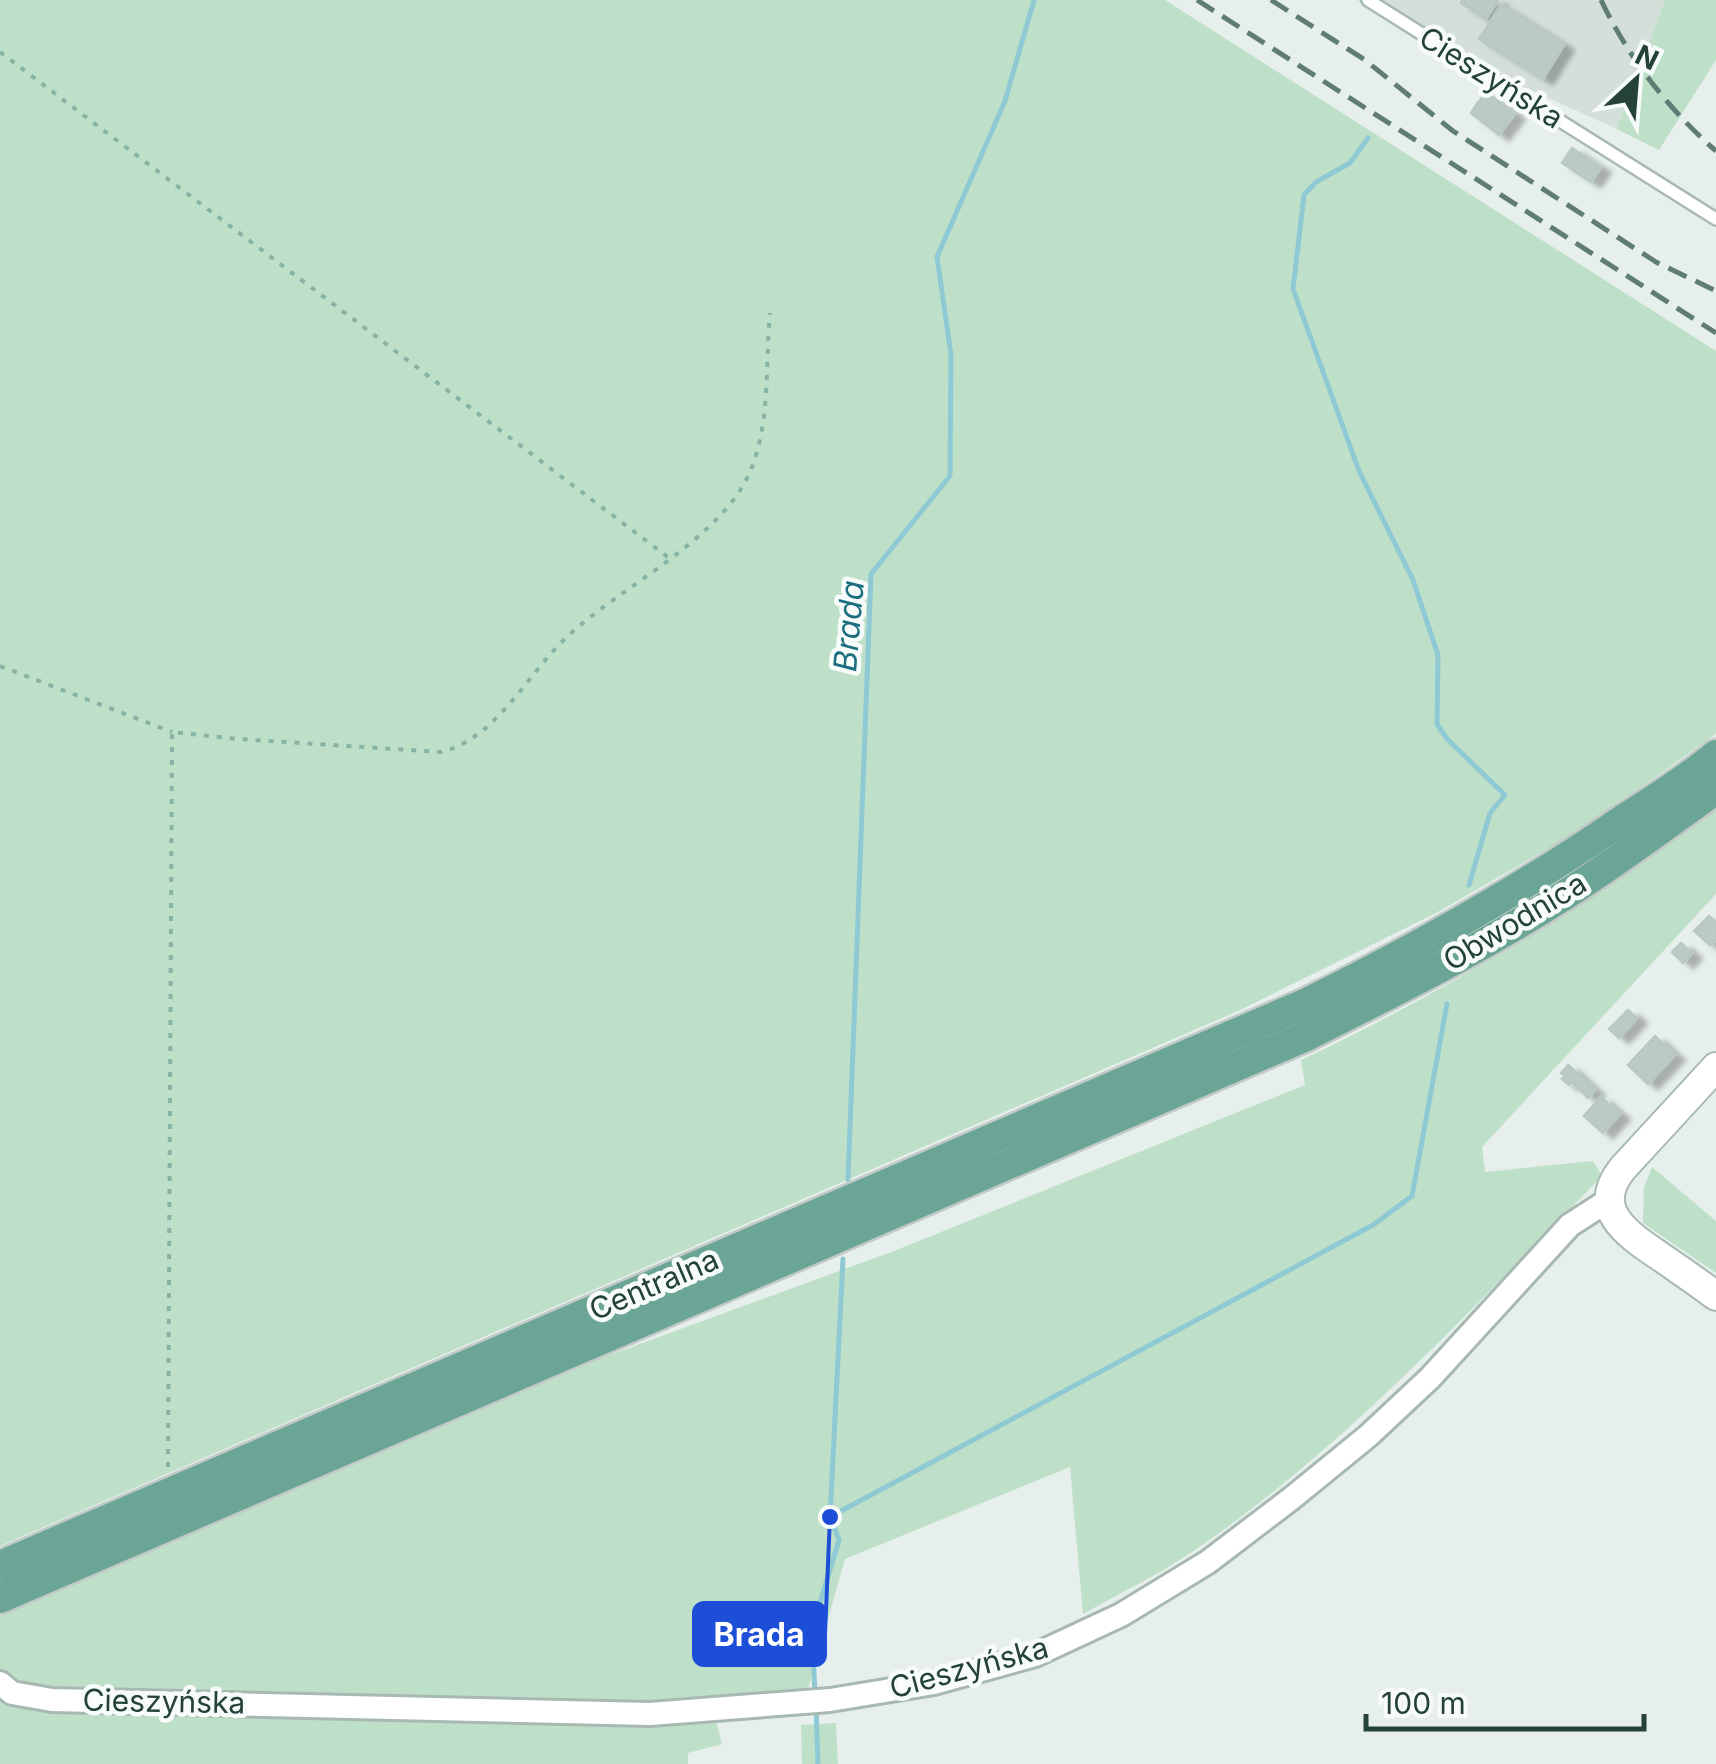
<svg xmlns="http://www.w3.org/2000/svg" width="1716" height="1764" font-family="Inter,sans-serif">
  <style>
    .built { fill: #d4dfda }
    .green { fill: #bfe0c8 }
    .lines { fill: none; stroke-linecap: round; stroke-linejoin: round }
    .stream { stroke: #8ec9d4; stroke-width: 5 }
    .building { fill: #bbcac4; stroke: #b8c9c2; stroke-width: 2.5; filter: url(#shadow) }
    .service-casing { stroke: #a8b8b2; stroke-width: 16 }
    .minor-casing { stroke: #a8b8b2; stroke-width: 28 }
    .tertiary-casing { stroke: #a8b8b2; stroke-width: 32 }
    .primary-casing { stroke: #c2cac8; stroke-width: 35 }
    .path { stroke: #86b3a5; stroke-width: 4; stroke-dasharray: 5 8; stroke-linecap: butt }
    .service { stroke: #fff; stroke-width: 11 }
    .minor { stroke: #fff; stroke-width: 22 }
    .tertiary { stroke: #fff; stroke-width: 28 }
    .primary { stroke: #6aa596; stroke-width: 30 }
    .rail { stroke: #5f7d75; stroke-width: 5; stroke-dasharray: 20 10; stroke-linecap: butt }
    .labels { text-anchor: middle; stroke-width: 9; stroke-linejoin: round; paint-order: stroke }
    .street-label { font-size: 30px; fill: #24423a; stroke: #f7fbf9 }
    .water-label { font-size: 32px; font-style: italic; fill: #1c6f80; stroke: #f7fbf9 }
    .leader { fill: none; stroke: #1d4ed8; stroke-width: 4 }
    .callout-dot { fill: #1d4ed8; stroke: #f7fbf9; stroke-width: 4 }
    .callout { fill: #1d4ed8; stroke: #1d4ed8; stroke-width: 4 }
    .callout-label { font-size: 32px; text-anchor: middle; font-weight: bold; fill: #fff }
  </style>
  <defs>
    <filter id="shadow"><feDropShadow dx="10" dy="5.5" stdDeviation="2.5" flood-color="#0004"/></filter>
  </defs>
  <rect width="100%" height="100%" fill="#e6efeb"/>
  <path class="built" d="M1357,0H1665L1617,129L1416,38Z"/>
  <g class="green">
    <path d="M0,0H1165L1716,351V734L1582,829L1436,913L1238,1011L0,1546Z"/>
    <path d="M1665,0H1716V60L1659,150L1617,129Z"/>
    <path d="M1716,807V894L1482,1147L1485,1172L1593,1161L1602,1176C1473,1307 1348,1445 1195,1550C1160,1574 1120,1593 1083,1614L1070,1467L845,1559L806,1696L710,1697L722,1744L688,1753V1764H0V1616L555,1375L894,1251L1305,1085L1301,1060C1448,991 1587,905 1716,807Z"/>
    <path d="M1652,1167L1716,1221V1273L1643,1223L1644,1187Z"/>
    <path d="M836,1723L838,1764H802L801,1725Z"/>
  </g>
  <g class="lines">
    <g class="stream">
      <path d="M1368,138L1350,163L1316,182L1304,195L1293,289L1359,471L1413,580L1438,655L1437,724L1447,739L1505,795L1490,813L1469,885"/>
      <path d="M848,1180L871,574L950,476L951,355L937,257L1005,101L1034,0"/>
      <path d="M830,1517L1373,1225L1412,1196L1447,1004"/>
      <path d="M815,1695L812,1629L839,1540L830,1517L843,1259"/>
      <path d="M816,1706L818,1764"/>
    </g>
  </g>
  <g class="building">
    <path d="M1462,0H1498L1486,19L1461,3Z"/>
    <path d="M1501,5L1564,45L1543,79L1479,39Z"/>
    <path d="M1486,92L1515,114L1507,124L1479,102Z"/>
    <path d="M1478,102L1507,124L1499,135L1471,113Z"/>
    <path d="M1572,148L1601,167L1591,182L1562,163Z"/>
    <path d="M1709,916L1716,922V940L1710,945L1694,931Z"/>
    <path d="M1681,943L1692,953L1683,963L1672,952Z"/>
    <path d="M1628,1010L1637,1018L1619,1038L1609,1029Z"/>
    <path d="M1655,1036L1675,1055L1648,1084L1628,1065Z"/>
    <path d="M1568,1065L1595,1090L1588,1098L1572,1082L1569,1085L1562,1079L1565,1076L1561,1073Z"/>
    <path d="M1601,1097L1620,1114L1603,1133L1584,1116Z"/>
  </g>
  <g class="lines">
    <defs>
      <path id="service" d="M1368,0L1716,219"/>
      <path id="minor" d="M0,1683L12,1693L52,1700L650,1714L830,1700L934,1683L1035,1655L1121,1615L1208,1562L1292,1498L1368,1436L1430,1378L1570,1225L1609,1200"/>
      <path id="tertiary" d="M1716,1067L1623,1168C1588,1211 1630,1236 1664,1259C1681,1271 1699,1283 1716,1296"/>
      <g id="primary">
        <path d="M0,1566L1307,1003C1416,949 1521,890 1621,821C1653,800 1687,780 1716,755"/>
        <path d="M0,1598L1304,1037C1406,986 1510,934 1604,869C1642,843 1679,816 1716,789"/>
      </g>
    </defs>
    <use href="#service" class="service-casing"/>
    <use href="#minor" class="minor-casing"/>
    <use href="#tertiary" class="tertiary-casing"/>
    <use href="#primary" class="primary-casing"/>
    <g class="path">
      <path d="M0,52L669,558"/>
      <path d="M0,666L172,732"/>
      <path d="M168,1467L172,732L238,739L441,752C498,738 527,673 569,635C622,586 721,539 750,472C771,422 765,365 770,313"/>
    </g>
    <use href="#service" class="service"/>
    <use href="#minor" class="minor"/>
    <use href="#tertiary" class="tertiary"/>
    <use href="#primary" class="primary"/>
    <g class="rail">
      <path d="M1197,0L1716,333"/>
      <path d="M1271,0L1365,60L1453,131L1656,262L1716,291"/>
      <path d="M1601,0C1628,57 1668,109 1716,151"/>
    </g>
  </g>
  <g class="labels">
    <g class="street-label">
      <text transform="translate(1491 78) rotate(32)" y="10">Cieszyńska</text>
      <text transform="translate(1515 922) rotate(-31)" y="10">Obwodnica</text>
      <text transform="translate(654 1285) rotate(-23)" y="10">Centralna</text>
      <text transform="translate(969 1668) rotate(-15)" y="10">Cieszyńska</text>
      <text transform="translate(164 1702) rotate(1)" y="10">Cieszyńska</text>
    </g>
    <g class="water-label">
      <text transform="translate(849 626) rotate(-85)" y="11">Brada</text>
    </g>
  </g>
  <path class="leader" d="M830 1517L825 1634"/>
  <circle class="callout-dot" cx="830" cy="1517" r="10"/>
  <rect class="callout" x="694" y="1603" width="131" height="62" rx="10"/>
  <g class="callout-label">
    <text x="759" y="1646">Brada</text>
  </g>
  <g transform="translate(1636 80) rotate(26)" stroke="#f7fbf9" stroke-width="8" paint-order="stroke">
  <path d="M0-8L18 38L0 25L-18 38Z" fill="#24423a"/>
  <text y="-15" font-size="28" font-weight="bold" text-anchor="middle" fill="#24423a">N</text>
  </g>
  <path d="M1366 1714v15h278v-15" fill="none" stroke="#24423a" stroke-width="5"/>
  <text x="1381" y="1714" font-size="30" fill="#24423a" stroke="#f7fbf9" stroke-width="8" paint-order="stroke">100 m</text>
</svg>
